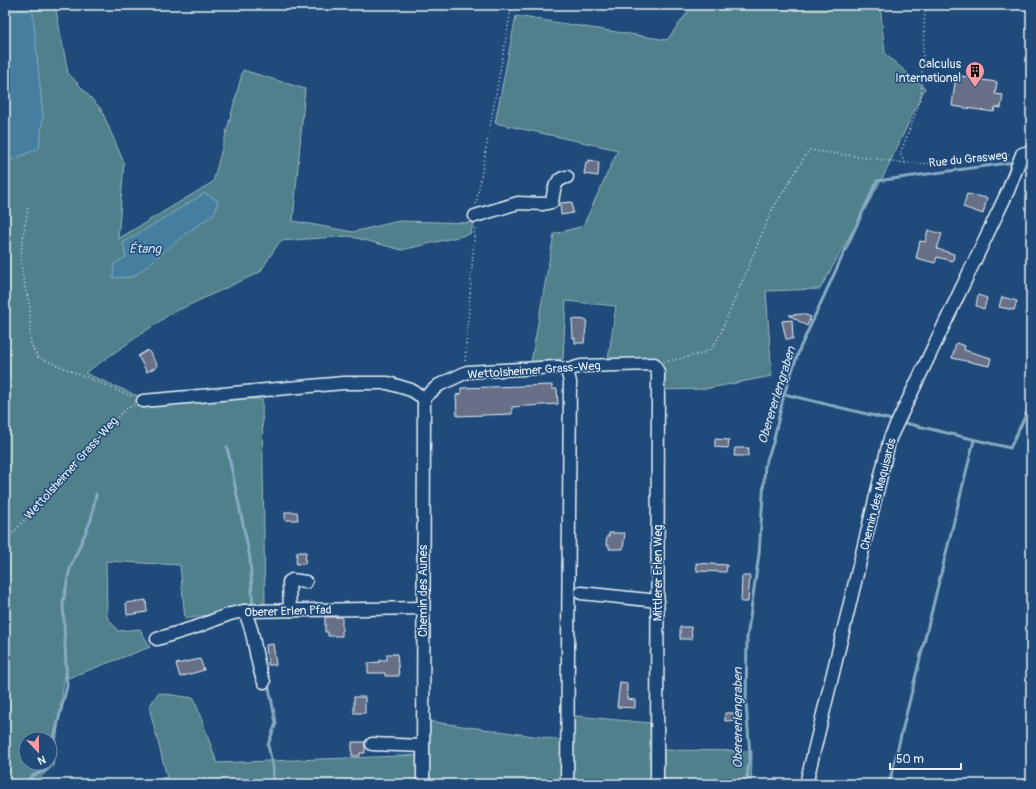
<svg xmlns="http://www.w3.org/2000/svg" width="1036" height="789" font-family="Pangolin,sans-serif">
  <style>
    .green { fill: #4f808b; stroke: #9cb8c2; fill-rule: evenodd }
    .water { fill: #457e9f; stroke: #86acc3 }
    .lines { fill: none; stroke-linecap: round; stroke-linejoin: round }
    .stream { stroke: #86acc3; stroke-width: 3 }
    .building { fill: #687088; stroke: #e8f1f8 }
    .minor-casing { stroke: #e8f1f8; stroke-width: 15 }
    .path { stroke: #e8f1f8; stroke-width: 1.5; stroke-dasharray: 1 3; stroke-linecap: butt }
    .minor { stroke: #1f4a7a; stroke-width: 12 }
    .labels { text-anchor: middle; stroke-width: 3; stroke-linejoin: round; paint-order: stroke }
    .poi-label { font-size: 12px; fill: #e8f1f8; stroke: #1f4a7a; text-anchor: end }
    .street-label { font-size: 12px; fill: #e8f1f8; stroke: #1f4a7a }
    .water-label { font-size: 13px; font-style: italic; fill: #d0e0eb; stroke: #1f4a7a }
  </style>
  <rect width="100%" height="100%" fill="#1f4a7a"/>
  <filter id="ink" filterUnits="userSpaceOnUse"><feTurbulence type="fractalNoise" baseFrequency=".025" numOctaves="2"/><feDisplacementMap in="SourceGraphic" scale="8" xChannelSelector="R" yChannelSelector="G"/><feConvolveMatrix kernelMatrix="1 2 1 2 8 2 1 2 1" color-interpolation-filters="sRGB"/></filter>
  <g filter="url(#ink)">
    <g class="green">
      <path d="M5,5H55L68,73L101,109L124,163L118,239L213,182L243,70L305,89L293,221L353,232L399,221L474,223L470,234L402,250L349,236L280,241L260,272L170,314L85,373L140,397L262,399L265,605L185,619L180,565L106,561L107,617L118,631L140,629L150,647L68,678L65,673L53,766L33,784H5ZM26,739H50V763H26Z"/>
      <path d="M693,5H880L885,54L925,88L884,175L820,289L766,291L772,376L705,389L662,390L657,359L608,360L616,306L566,301L563,359L531,362L554,234L583,226L618,150L495,123L516,16L667,40Z"/>
      <path d="M158,693L194,698L217,763L427,755V721L562,740L565,715L661,724L660,750L752,751L751,783L754,784H144L167,777L149,707Z"/>
    </g>
    <g class="water">
      <path d="M5,5H32L43,117L39,148L5,163Z"/>
      <path d="M205,193L218,201L215,213L187,233L133,277L113,278L114,264L126,257L123,243Z"/>
    </g>
    <g class="lines">
      <g class="stream">
        <path d="M1023,161L1031,160"/>
        <path d="M784,394L896,421"/>
        <path d="M901,422L1010,448L1031,404"/>
        <path d="M227,447L250,558L253,608"/>
        <path d="M268,683L276,723L268,745L273,768V784"/>
        <path d="M50,754L67,686L63,603L70,568L91,520L96,494"/>
        <path d="M25,784L32,776L46,770L48,763"/>
        <path d="M746,784L750,755L746,703L747,638L759,554L765,465L773,443L784,394L800,348L877,181L1015,162"/>
        <path d="M889,784L974,440"/>
      </g>
    </g>
    <g class="building">
      <path d="M973,74L981,75L982,80L997,82L995,94L1003,95L1001,108L995,107L994,112L952,106L956,75L972,78Z"/>
      <path d="M589,160L599,162L598,176L584,174L586,162H589Z"/>
      <path d="M967,194L987,198L983,214L963,207Z"/>
      <path d="M572,202L573,213L561,215L560,203Z"/>
      <path d="M928,230L942,234L937,249L954,254L953,261L937,257L935,263L916,258L920,241L925,242Z"/>
      <path d="M978,295L987,298L984,309L976,306Z"/>
      <path d="M1002,297L1017,301L1014,310L999,307Z"/>
      <path d="M803,314L811,317L807,326L789,315Z"/>
      <path d="M572,319L587,320L584,343H575V338H573Z"/>
      <path d="M792,320L793,339H786L782,321Z"/>
      <path d="M956,343L965,346L964,350L991,358L989,366L952,358Z"/>
      <path d="M148,350L158,366L147,372L138,356Z"/>
      <path d="M552,385V389H557L558,404L512,407V414L457,416L456,395L461,394V388Z"/>
      <path d="M715,439L729,440L728,448L715,447Z"/>
      <path d="M735,448H749L748,456H734Z"/>
      <path d="M285,512H297L298,520H285Z"/>
      <path d="M609,533H625L623,549H609V545H606L607,536H609Z"/>
      <path d="M297,552H306L305,564H296Z"/>
      <path d="M696,563L727,565L726,572L697,571Z"/>
      <path d="M742,576H750L748,602H741Z"/>
      <path d="M146,600L147,612L127,615L126,603Z"/>
      <path d="M325,617H342V636H328V632H325Z"/>
      <path d="M680,627H691L692,639H680Z"/>
      <path d="M273,644L276,665H268L266,645Z"/>
      <path d="M387,654H397L399,676H385V673H368V663L380,662V660H387Z"/>
      <path d="M200,659L204,670L180,677L176,664Z"/>
      <path d="M620,682L627,683V699L635,700V708L617,707Z"/>
      <rect x="354" y="697" width="11" height="16"/>
      <path d="M725,713H736V720L725,721Z"/>
      <path d="M352,742H365V753H360V756H352Z"/>
    </g>
    <g class="lines">
      <defs>
        <g id="minor">
          <path d="M475,216L518,203L543,204L552,202C554,190 554,179 567,177"/>
          <path d="M567,370L570,382L567,784"/>
          <path d="M143,401L344,383H388L411,390L424,398L439,385L467,372L558,367L567,370L581,366L654,364L658,372L657,784"/>
          <path d="M581,593L658,601"/>
          <path d="M290,610L289,582L292,580L306,582"/>
          <path d="M244,611C256,633 254,659 264,682"/>
          <path d="M157,639L199,626L230,614L244,611L422,608"/>
          <path d="M372,744L423,746"/>
          <path d="M423,784L424,398"/>
          <path d="M806,784L890,438L1008,191L1022,154L1031,151"/>
        </g>
      </defs>
      <use href="#minor" class="minor-casing"/>
      <g class="path">
        <path d="M905,163L900,154L921,99L925,5"/>
        <path d="M476,204L512,5"/>
        <path d="M28,208C25,228 19,250 22,270C23,283 28,296 30,309C32,328 25,339 38,357L133,397"/>
        <path d="M465,361L475,226"/>
        <path d="M664,362L701,354L711,349L718,339L772,210L809,150L905,163L943,164L1010,155"/>
        <path d="M5,542L109,425L126,409L134,405"/>
      </g>
      <use href="#minor" class="minor"/>
    </g>
  </g>
  <defs>
    <symbol id="building-pin" viewBox="-11 -11 22 30"><path d="M0 17L-7.5 6A9.5 9.5 0 1 1 7.5 6Z" fill="#ff9aa2" stroke="#1f4a7a"/><path d="M-4-6H4V6H1V3H-1V6H-4ZM-2.5-4.3h1.7v1.8h-1.7ZM.8-4.3h1.7v1.8H.8ZM-2.5-1h1.7V.8h-1.7ZM.8-1h1.7V.8H.8Z" fill="#111"/></symbol>
  </defs>
  <g fill-rule="evenodd">
    <use href="#building-pin" x="964" y="60" width="22" height="30"/>
  </g>
  <g class="labels">
    <g class="poi-label">
      <text x="961" y="68">Calculus<tspan x="961" dy="14">International</tspan></text>
    </g>
    <g class="street-label">
      <text transform="translate(968 159) rotate(-6)" y="4">Rue du Grasweg</text>
      <text transform="translate(534 370) rotate(-4)" y="4">Wettolsheimer Grass-Weg</text>
      <text transform="translate(71 468) rotate(-48)" y="4">Wettolsheimer Grass-Weg</text>
      <text transform="translate(878 494) rotate(-76)" y="4">Chemin des Maquisards</text>
      <text transform="translate(658 573) rotate(-90)" y="4">Mittlerer Erlen Weg</text>
      <text transform="translate(423 591) rotate(-90)" y="4">Chemin des Aunes</text>
      <text transform="translate(288 611) rotate(-2)" y="4">Oberer Erlen Pfad</text>
    </g>
    <g class="water-label">
      <text x="145" y="253">Étang</text>
      <text transform="translate(776 395) rotate(-73)" y="5">Oberererlengraben</text>
      <text transform="translate(737 718) rotate(-90)" y="5">Oberererlengraben</text>
    </g>
  </g>
  <rect width="1036" height="789" fill="none" stroke="#1f4a7a" stroke-width="20"/>
  <rect x="10" y="10" width="1016" height="769" fill="none" stroke="#e8f1f8" stroke-width="1.5" filter="url(#ink)"/>
  <g transform="translate(38 751) rotate(158)"><circle r="19" fill="#1f4a7a" stroke="#6f8dac"/>
  <path d="M0-3L7 15L0 10L-7 15Z" fill="#ff9aa2"/>
  <text y="-6" font-size="11" font-weight="bold" text-anchor="middle" fill="#e8f1f8">N</text>
  </g>
  <path d="M890 763v6h71v-6" fill="none" stroke="#e8f1f8" stroke-width="2"/>
  <text x="896" y="763" font-size="12" fill="#e8f1f8" stroke="#1f4a7a" stroke-width="3" paint-order="stroke">50 m</text>
</svg>
